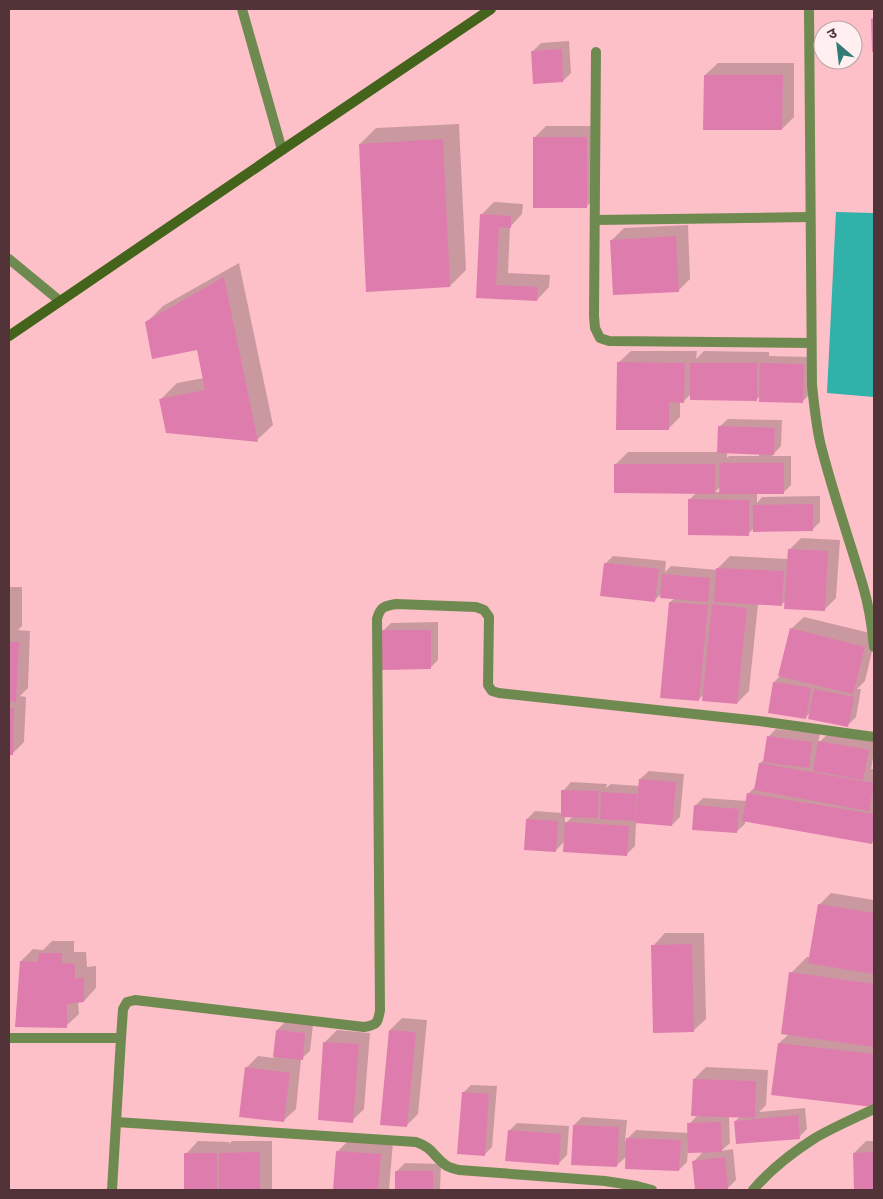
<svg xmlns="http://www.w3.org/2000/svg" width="883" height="1199" font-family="'Public Sans','Noto Sans Devanagari',sans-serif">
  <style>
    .water { fill: #30b1aa }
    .shadow { fill: #0003; fill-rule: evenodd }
    .building { fill: #df7cae }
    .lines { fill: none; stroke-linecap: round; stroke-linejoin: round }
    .lane { stroke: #6f8a51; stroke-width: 10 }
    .street { stroke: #6f8a51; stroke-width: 10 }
    .secondary { stroke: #45641b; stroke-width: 10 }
  </style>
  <rect width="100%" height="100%" fill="#fdc0c8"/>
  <path class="water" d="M836,212L874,213V397L827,393Z"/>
  <g class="shadow">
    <path d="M569,41L571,73L563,81L533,51L541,43Z"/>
    <path d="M718,63H794V117L782,129L705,75Z"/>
    <path d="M459,124L466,270L450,286L360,144L376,128Z"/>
    <path d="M546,126H598V195L586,207L534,138Z"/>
    <path d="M494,202L523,204L522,214L510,227L508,273L550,275L549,287L537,300L477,297L481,215Z"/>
    <path d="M688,225L690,279L678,291L612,240L624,228Z"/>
    <path d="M239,263L273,425L257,440L161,399L177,383L204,378L198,349L147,322L163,306Z"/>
    <path d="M631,351H697L696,359L704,351L769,352V356L812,357L811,393L803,401L760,396L756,400L691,394L684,401H680V417L668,429L618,363Z"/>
    <path d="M728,419L782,420L781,446L772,456H791V485L783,493H757V503L762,497L820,496V522L812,530L754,528L748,534L690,499L697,492L616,464L628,452H719V427ZM727,452L759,453V456H729L727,458ZM721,486V492H715Z"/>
    <path d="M801,538L840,540L836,598L824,610L786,600L781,605L758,604L749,691L737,703L704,694L698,700L670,602L675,598L661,594L655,600L605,564L613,556L666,561L665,572L671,566L718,570V568L730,556L788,559L789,550Z"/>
    <path d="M9,587H22V626L18,630L30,631L28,688L20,696L26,697L24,742L12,754H9Z"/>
    <path d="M804,617L874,634V643L865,681L857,689H861L856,717L848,725L810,713L805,718L774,682L781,675L791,629Z"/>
    <path d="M438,622V660L430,668L383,631L391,623Z"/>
    <path d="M776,729L820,734L818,743L828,734L874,742V752L871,769H874V840L872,843L745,821V824L736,832L695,806L703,798L747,801L749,793L756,786L760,763L765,759L768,737Z"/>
    <path d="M649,771L684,774L680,817L672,825L636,822L635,846L627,854L565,841L555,851L527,819L535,811L562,813L563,791L571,782L607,784L606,788L611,784L640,786V779ZM565,816H573L565,824Z"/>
    <path d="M831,893L874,900V1105L873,1106L779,1043L789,1034L791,973L807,957H810L819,905Z"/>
    <path d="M665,933H704L706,1019L693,1031L653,946Z"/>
    <path d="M52,941H74V952H86L87,967L96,966V988L84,1001H78L79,1014L66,1026L21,961L33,949L43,950Z"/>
    <path d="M402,1018L427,1020L418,1114L406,1126L390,1030Z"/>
    <path d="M285,1022L313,1025L310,1051L301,1059L296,1109L283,1121L246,1068L258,1056L274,1058L277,1030Z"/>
    <path d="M337,1030L370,1033L364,1109L352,1121L325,1042Z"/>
    <path d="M706,1067L768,1070L766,1105L759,1112L805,1108L807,1129L799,1137L735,1122L740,1116H729L730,1143L721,1151L733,1149L736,1180L728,1188L712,1190H697L694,1161L704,1151H688L687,1162L679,1170L627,1156L616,1166L574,1125L582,1117L627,1120L625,1141L636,1130L689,1133V1124L698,1115L694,1079Z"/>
    <path d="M471,1085L497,1086L492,1147L484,1155L463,1093Z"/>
    <path d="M517,1123L569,1126L567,1155L559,1163L509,1131Z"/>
    <path d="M350,1139L393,1142L389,1190H335L338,1151Z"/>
    <path d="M198,1141L229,1142V1144L232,1141H272V1190H185L186,1154Z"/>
    <path d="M866,1141H874V1190H856L854,1153Z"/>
    <path d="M405,1163L441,1164L440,1190H396L397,1171Z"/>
  </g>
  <g class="building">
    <path d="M874,18V52H872L871,19Z"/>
    <path d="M562,49L563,82L533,84L531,51Z"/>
    <path d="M704,75H783L782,130H703Z"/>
    <rect x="533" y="137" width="54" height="71"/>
    <path d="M443,139L450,287L366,292L359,144Z"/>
    <path d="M480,214L511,216V228L499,227L496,285L538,287L537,301L476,298Z"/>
    <path d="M676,236L679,292L613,295L610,240Z"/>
    <path d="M224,277L258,442L166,433L159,399L205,390L197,350L152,359L145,322Z"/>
    <path d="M617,362L685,363L684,403L669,402V430H616Z"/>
    <path d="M690,363H757V401L690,400Z"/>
    <path d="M760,363L804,364L803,403L759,402Z"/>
    <path d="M718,426L775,428L774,455L717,453Z"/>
    <path d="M720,463H784V494H719Z"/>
    <path d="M614,464H715V494L614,493Z"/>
    <path d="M688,499L749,500V536L688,535Z"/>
    <path d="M813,504V531L753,532V505Z"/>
    <path d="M788,549L828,551L825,611L784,609Z"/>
    <path d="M604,563L659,569L655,602L600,596Z"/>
    <path d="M716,568L784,571L782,606L714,602Z"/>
    <path d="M662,574L710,578L708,602L660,598Z"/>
    <path d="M669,602L708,605L699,701L660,698Z"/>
    <path d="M712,604L747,608L737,704L702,701Z"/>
    <path d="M790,628L865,647L853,694L778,676Z"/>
    <path d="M382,630H431V669L382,670Z"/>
    <path d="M9,642H19L16,702L9,701Z"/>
    <path d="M773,682L811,688L806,719L768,713Z"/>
    <path d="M814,689L854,697L848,727L808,719Z"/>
    <path d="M9,708H14L13,755H9Z"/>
    <path d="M767,736L812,742L809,768L763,762Z"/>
    <path d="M818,741L869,750L863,780L813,771Z"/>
    <path d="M759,763L874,783L869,811L754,790Z"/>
    <path d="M639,779L676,782L672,826L635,823Z"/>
    <path d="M561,790L599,791L598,818L561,817Z"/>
    <path d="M601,792L637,794L635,821L600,819Z"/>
    <path d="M747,793L874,814V832L872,844L742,821Z"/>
    <path d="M694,805L739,809L737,833L692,830Z"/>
    <path d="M526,819L558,821L556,852L524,850Z"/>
    <path d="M565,822L629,826L627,856L563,852Z"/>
    <path d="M818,904L874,913V974L808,963Z"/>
    <path d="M692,944L694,1032L653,1033L651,945Z"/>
    <path d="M39,953H62V963L75,964V979L84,977V1002L67,1004V1028L15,1027L20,961L38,962Z"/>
    <path d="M789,972L874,984V1047L781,1034Z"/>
    <path d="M276,1030L305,1033L303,1060L273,1057Z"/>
    <path d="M389,1030L416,1032L407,1127L380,1125Z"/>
    <path d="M323,1042L359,1044L353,1123L318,1120Z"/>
    <path d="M778,1043L874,1054L873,1107L771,1095Z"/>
    <path d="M245,1067L290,1073L284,1122L239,1117Z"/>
    <path d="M693,1079L756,1081L755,1118L691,1116Z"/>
    <path d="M462,1092L489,1094L485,1156L457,1154Z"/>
    <path d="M798,1115L800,1139L736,1144L734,1121Z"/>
    <path d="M721,1122L722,1152L688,1153L687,1123Z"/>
    <path d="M573,1125L619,1127L617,1167L571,1165Z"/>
    <path d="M508,1130L561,1134L559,1165L505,1161Z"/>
    <path d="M626,1138L681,1140L679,1171L625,1169Z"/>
    <path d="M336,1151L381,1154L378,1190H333Z"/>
    <path d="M260,1152V1190H219V1153Z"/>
    <path d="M874,1152V1190H854L853,1153Z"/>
    <rect x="184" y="1153" width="33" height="37"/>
    <path d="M725,1157L728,1190H695L692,1161Z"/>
    <rect x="395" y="1171" width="38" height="19"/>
  </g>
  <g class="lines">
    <path class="lane" d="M242,9L282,150"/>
    <g class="street">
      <path d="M809,9L812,385C814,405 816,423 820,442C832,491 849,538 863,586C869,606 872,626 874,647"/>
      <path d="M596,52L594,316L595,328L600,338L609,341L811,343"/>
      <path d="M595,220L810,217"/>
      <path d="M9,259L60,301"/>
      <path d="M9,1038H121L112,1190"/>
      <path d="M121,1038L123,1009L127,1002L135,1000L364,1027C377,1025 378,1023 380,1010L377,619C380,607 384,606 396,604L476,607L484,610L489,617L488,685L492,691L499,693L759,721L874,737"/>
      <path d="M116,1122L416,1142C434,1148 433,1157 447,1166C451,1168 455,1169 459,1170L605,1181L637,1186L652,1190"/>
      <path d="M753,1190C770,1170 793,1152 815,1138C834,1127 855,1118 874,1109"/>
    </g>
    <path class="secondary" d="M9,336L282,150L491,9"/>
  </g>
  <rect width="883" height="1199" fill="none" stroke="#513338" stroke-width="20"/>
  <g transform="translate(838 45) rotate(332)"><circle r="24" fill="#ffeff1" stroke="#b9a4a7"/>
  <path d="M0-4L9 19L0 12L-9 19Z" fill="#317a75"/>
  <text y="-8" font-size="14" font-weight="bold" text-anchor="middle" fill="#513338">उ</text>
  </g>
</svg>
